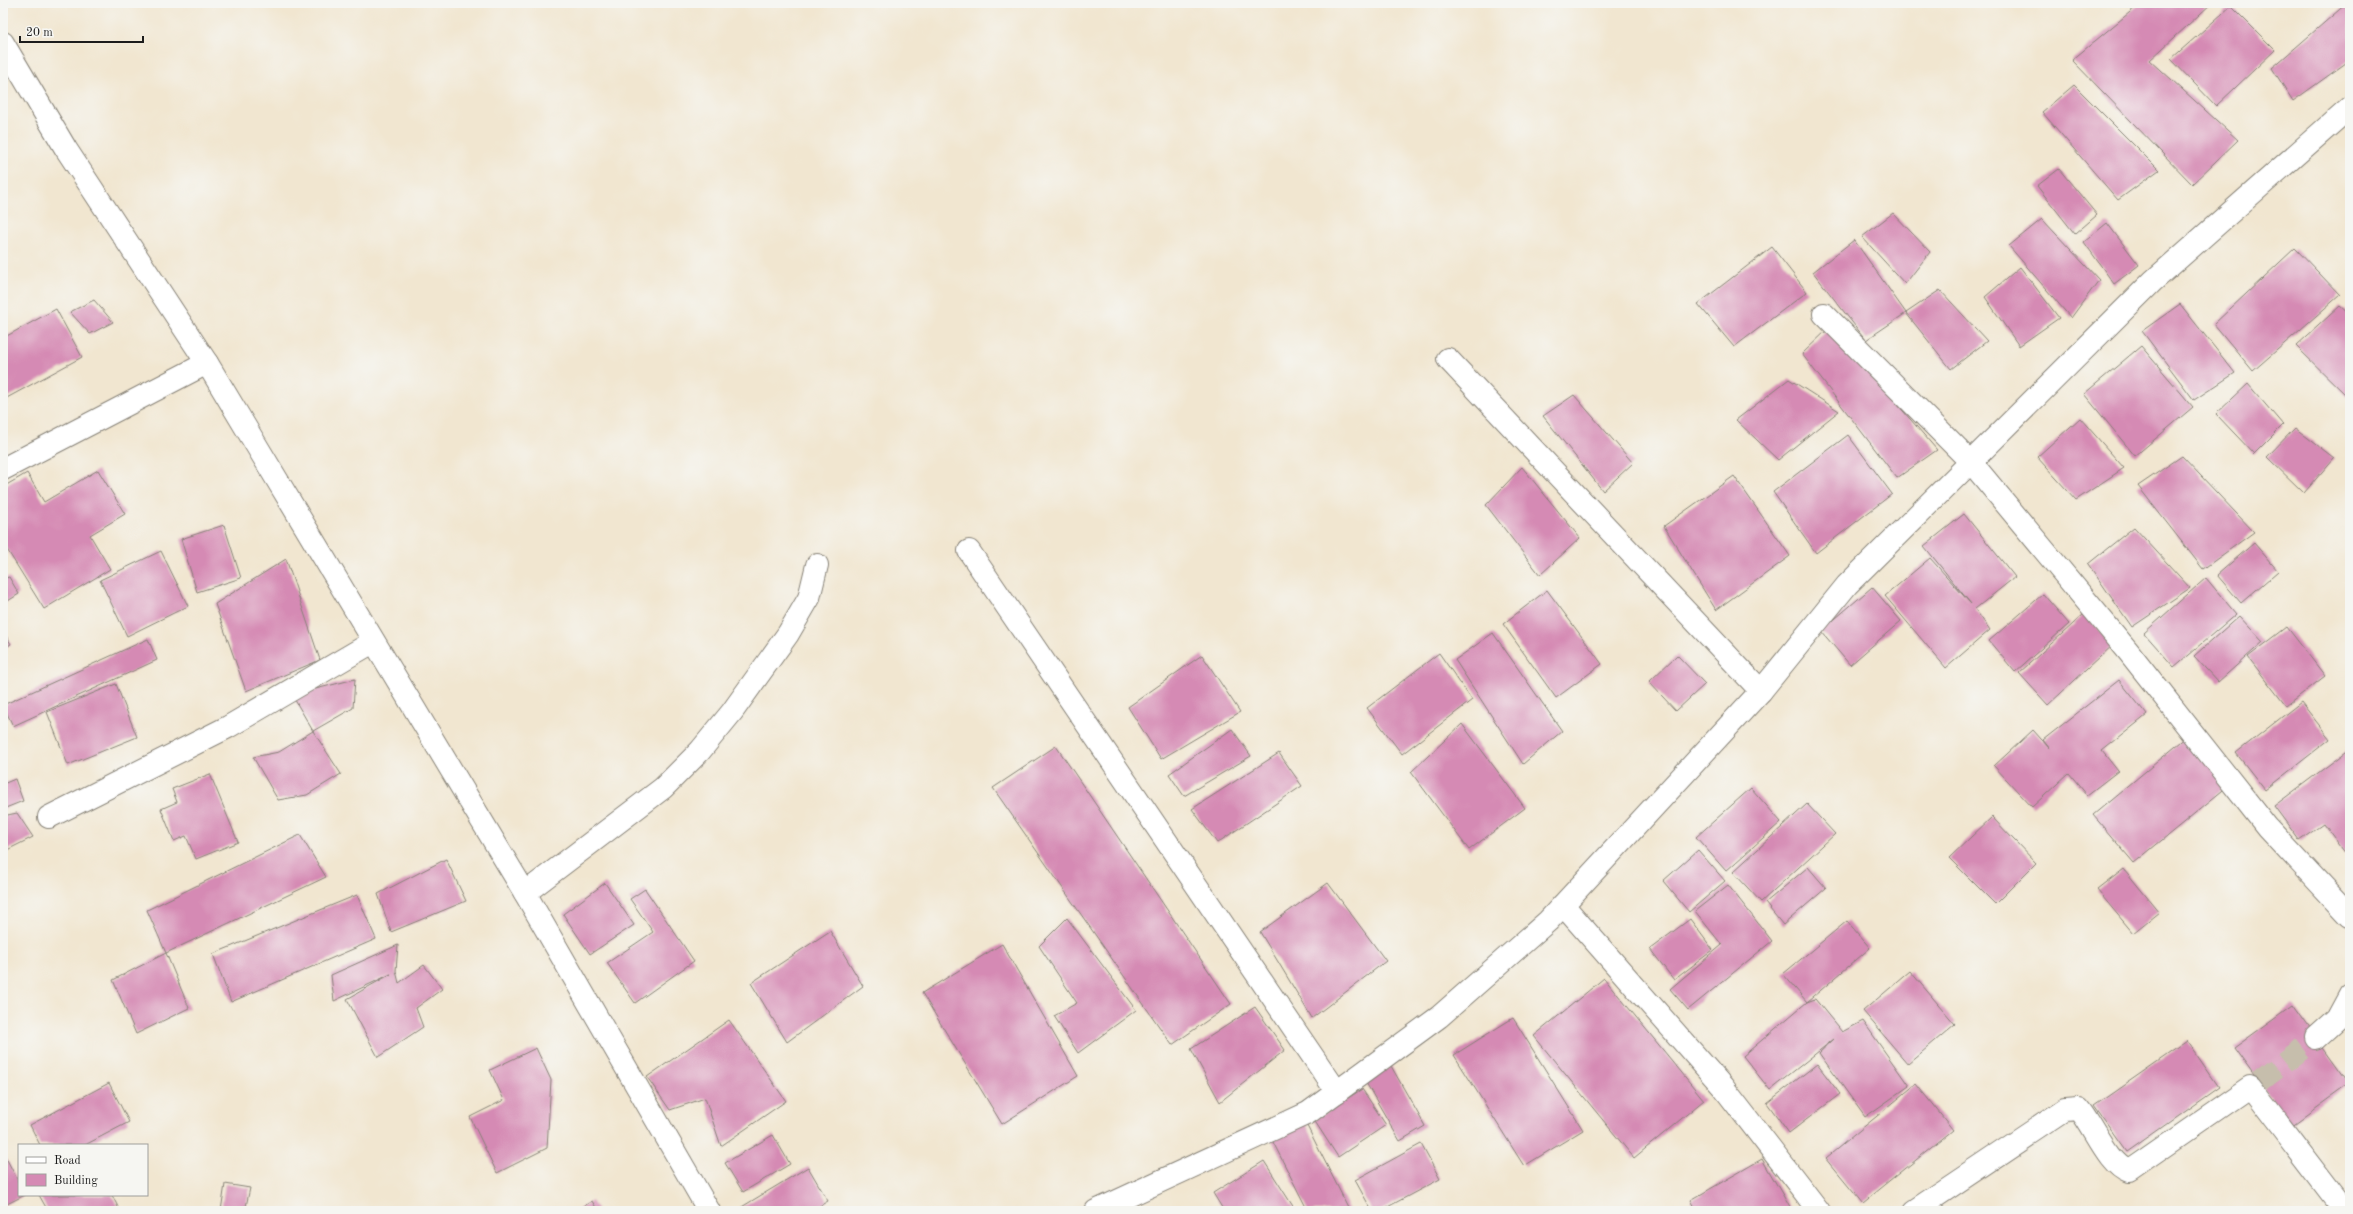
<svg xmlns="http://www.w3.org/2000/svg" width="2353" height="1214" font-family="'Old Standard TT',serif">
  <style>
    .building { fill: #d58ab4 }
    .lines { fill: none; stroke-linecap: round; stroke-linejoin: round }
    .minor-tunnel { stroke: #c6beac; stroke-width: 22; stroke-dasharray: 22 11; stroke-linecap: butt }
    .minor-casing { stroke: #868176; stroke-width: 24 }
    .tertiary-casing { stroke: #868176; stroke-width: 24 }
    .minor { stroke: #fff; stroke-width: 22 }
    .tertiary { stroke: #fff; stroke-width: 22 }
  </style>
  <rect width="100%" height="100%" fill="#f6f6f2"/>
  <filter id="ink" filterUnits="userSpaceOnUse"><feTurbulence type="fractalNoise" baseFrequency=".025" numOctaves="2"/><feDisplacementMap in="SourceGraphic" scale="8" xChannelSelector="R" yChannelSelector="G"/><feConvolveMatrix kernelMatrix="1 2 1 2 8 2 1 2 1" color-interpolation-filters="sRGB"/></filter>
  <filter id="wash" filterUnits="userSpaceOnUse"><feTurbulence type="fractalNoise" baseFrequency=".012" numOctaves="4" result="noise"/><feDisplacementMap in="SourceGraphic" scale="16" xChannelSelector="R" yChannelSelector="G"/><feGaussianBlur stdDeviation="0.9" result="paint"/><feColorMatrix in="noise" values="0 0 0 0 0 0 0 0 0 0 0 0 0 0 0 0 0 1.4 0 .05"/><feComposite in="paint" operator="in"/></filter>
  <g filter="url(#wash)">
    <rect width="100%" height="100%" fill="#f1e6d0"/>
    <g id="blocks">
      <g class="building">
        <path d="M2141,3H2212L2150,60L2238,140L2192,184L2072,60Z"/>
        <path d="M2347,3H2350V60L2293,101L2272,68Z"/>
        <path d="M2231,6L2275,50L2216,106L2171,59Z"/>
        <path d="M2074,85L2159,170L2118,200L2042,112Z"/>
        <path d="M2059,169L2097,215L2075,234L2037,186Z"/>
        <path d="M1893,213L1930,252L1905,284L1862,237Z"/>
        <path d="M2042,219L2099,280L2071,318L2009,246Z"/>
        <path d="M2107,223L2139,265L2114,284L2084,242Z"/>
        <path d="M1854,240L1906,313L1866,340L1813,272Z"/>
        <path d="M1772,247L1807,292L1734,347L1698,304Z"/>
        <path d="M2295,248L2340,295L2253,371L2214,324Z"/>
        <path d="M2020,267L2059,318L2019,346L1985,297Z"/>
        <path d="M1940,290L1987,341L1951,369L1906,313Z"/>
        <path d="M94,300L113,322L90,334L70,312Z"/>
        <path d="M2180,304L2235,373L2194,400L2142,331Z"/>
        <path d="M2340,306L2350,315V399L2296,346Z"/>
        <path d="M56,309L82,357L3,400V338Z"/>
        <path d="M1830,327L1937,450L1897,478L1802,354Z"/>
        <path d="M2141,346L2193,407L2135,456L2084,394Z"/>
        <path d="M1789,379L1839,411L1778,460L1736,420Z"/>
        <path d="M2248,384L2283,425L2254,454L2216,414Z"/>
        <path d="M1574,395L1633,463L1603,491L1543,416Z"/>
        <path d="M2080,418L2124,468L2076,500L2037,457Z"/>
        <path d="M2295,428L2334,458L2304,493L2267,457Z"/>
        <path d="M1848,435L1892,494L1816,553L1773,492Z"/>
        <path d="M2182,456L2254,532L2203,569L2138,486Z"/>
        <path d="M1522,467L1580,538L1540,575L1486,505Z"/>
        <path d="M98,470L125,514L90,535L110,569L44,609L3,543V487L27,473L44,502Z"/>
        <path d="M1734,476L1790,556L1716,610L1664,526Z"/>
        <path d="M1964,514L2015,577L1975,609L1990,630L1946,668L1885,596L1930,558L1971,604L1924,546Z"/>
        <path d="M224,525L241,578L197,592L181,539Z"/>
        <path d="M2134,527L2190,588L2132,627L2088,564Z"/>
        <path d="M2254,543L2278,571L2241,603L2217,575Z"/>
        <path d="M161,551L188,606L127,636L100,580Z"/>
        <path d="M286,559L320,660L246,691L215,604Z"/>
        <path d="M9,577L19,594L3,604V579Z"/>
        <path d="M2206,578L2236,614L2174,667L2144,633Z"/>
        <path d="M1872,587L1901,621L1850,665L1821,631Z"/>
        <path d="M1547,590L1602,664L1556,698L1503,624Z"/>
        <path d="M2043,594L2069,624L2015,672L1989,641Z"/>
        <path d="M2084,614L2113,645L2048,705L2019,673Z"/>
        <path d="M2239,616L2263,642L2218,682L2194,656Z"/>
        <path d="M2287,627L2325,676L2286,706L2248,657Z"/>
        <path d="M3,631L11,644L3,649Z"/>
        <path d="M1493,633L1562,731L1523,764L1455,660Z"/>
        <path d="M148,639L157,660L13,726L3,705Z"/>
        <path d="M1439,653L1472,700L1402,754L1367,708Z"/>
        <path d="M1202,655L1240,712L1161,759L1128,707Z"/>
        <path d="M1677,655L1705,684L1676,711L1649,682Z"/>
        <path d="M355,679L353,708L313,731L292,695Z"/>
        <path d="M2119,680L2147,715L2102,751L2118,771L2087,795L2069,773L2032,807L1994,766L2033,730L2050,749L2043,740Z"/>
        <path d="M116,684L137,737L68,765L47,712Z"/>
        <path d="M2301,702L2330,739L2265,790L2236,753Z"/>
        <path d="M1462,724L1525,808L1469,850L1411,772Z"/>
        <path d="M1232,729L1251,756L1184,796L1169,774Z"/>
        <path d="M313,731L341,774L307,795L278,800L253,757L279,752Z"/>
        <path d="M2187,737L2228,786L2134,863L2093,815Z"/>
        <path d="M1056,746L1231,1004L1172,1045L993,788Z"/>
        <path d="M2350,749V851L2346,854L2323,823L2299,840L2274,806Z"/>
        <path d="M1279,753L1302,786L1217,843L1192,809Z"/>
        <path d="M210,774L238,842L196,859L186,836L174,841L161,809L177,802L172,789Z"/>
        <path d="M15,779L23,801L3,809V784Z"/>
        <path d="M1751,788L1781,822L1726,871L1696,837Z"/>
        <path d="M1807,804L1835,834L1761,902L1733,872Z"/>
        <path d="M17,813L33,837L3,852V816Z"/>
        <path d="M1992,817L2036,863L1995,904L1949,858Z"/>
        <path d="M300,835L326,877L166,953L189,1008L136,1034L113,980L166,953L147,910Z"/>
        <path d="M1698,850L1725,881L1689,912L1663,881Z"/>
        <path d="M446,859L466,901L391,932L378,894Z"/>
        <path d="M1808,867L1826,888L1783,925L1765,903Z"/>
        <path d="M2124,869L2159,912L2133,933L2097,890Z"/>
        <path d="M605,883L634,925L590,954L563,914Z"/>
        <path d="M1328,883L1386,961L1312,1018L1260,932Z"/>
        <path d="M1728,885L1772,941L1688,1010L1670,989L1722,945L1695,911Z"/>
        <path d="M645,889L694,961L635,1003L607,963L653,932L630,899Z"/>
        <path d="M357,895L376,939L231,1002L213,954Z"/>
        <path d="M1067,918L1136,1010L1078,1053L1054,1016L1077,1003L1039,946Z"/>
        <path d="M1690,919L1713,950L1674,980L1650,949Z"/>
        <path d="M1847,921L1870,948L1807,1002L1815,999L1842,1032L1863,1021L1909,1086L1865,1117L1819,1053L1834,1039L1770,1090L1743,1056L1807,1002L1783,974Z"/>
        <path d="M830,931L863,986L787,1042L751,983Z"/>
        <path d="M1002,944L1078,1076L1002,1124L922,993Z"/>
        <path d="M398,945L396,971L399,983L424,965L442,989L416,1008L423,1027L378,1057L347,999L391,974L334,1001L331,975Z"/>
        <path d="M1910,971L1955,1024L1908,1064L1863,1011Z"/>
        <path d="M1604,978L1704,1100L1634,1158L1534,1036Z"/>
        <path d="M2293,1005L2349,1083L2290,1126L2234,1048Z"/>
        <path d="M1255,1007L1285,1050L1220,1102L1191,1049Z"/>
        <path d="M1513,1018L1583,1130L1524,1166L1454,1055Z"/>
        <path d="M729,1020L786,1101L721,1146L705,1098L670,1110L647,1077Z"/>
        <path d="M2187,1041L2219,1087L2127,1152L2094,1106Z"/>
        <path d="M536,1048L551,1080L547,1148L497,1173L470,1117L504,1100L490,1070Z"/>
        <path d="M1817,1064L1840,1094L1789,1133L1767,1103Z"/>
        <path d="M1391,1066L1425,1126L1400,1141L1365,1081Z"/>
        <path d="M109,1083L129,1122L85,1145H40L30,1125Z"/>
        <path d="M1916,1084L1953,1130L1863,1203L1826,1158Z"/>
        <path d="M1362,1089L1386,1125L1338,1157L1314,1120Z"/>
        <path d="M1305,1122L1350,1211H1308L1272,1140Z"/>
        <path d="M773,1135L790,1164L743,1192L725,1163Z"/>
        <path d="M1421,1144L1440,1179L1380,1211H1372L1355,1180Z"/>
        <path d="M3,1152L19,1183V1195H25L3,1206Z"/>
        <path d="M1762,1159L1792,1211H1697L1691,1200Z"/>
        <path d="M1264,1161L1296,1211H1224L1213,1193Z"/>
        <path d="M808,1167L828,1201L811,1211H735Z"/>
        <path d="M225,1184L250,1188L245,1211H221Z"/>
        <path d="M39,1195H112L120,1211H48Z"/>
        <path d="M592,1201L598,1211H576Z"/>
      </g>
    </g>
  </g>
  <g filter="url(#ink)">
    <use href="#blocks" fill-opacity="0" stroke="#868176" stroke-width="1"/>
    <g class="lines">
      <path class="minor-tunnel" d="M2259,1082L2316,1038"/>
      <defs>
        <g id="minor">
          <path d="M1824,314L1971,462L2128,651L2267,827L2350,916"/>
          <path d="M1448,359L1761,691"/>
          <path d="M3,469L207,363"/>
          <path d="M969,551L1337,1092"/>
          <path d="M49,817L228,727L373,642"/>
          <path d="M525,893L663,788L700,751L732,712L788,634L809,598L817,565"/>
          <path d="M1563,905L1723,1087L1819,1211"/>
          <path d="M2316,1038L2337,1019L2350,995"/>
          <path d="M1096,1211L1308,1113L1439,1017L1548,921L1761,691L1847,585L2153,281L2350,107"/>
          <path d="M1914,1211L2066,1109L2079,1108C2094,1125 2108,1164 2129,1171L2250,1087L2345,1211"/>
        </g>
        <path id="tertiary" d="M3,43L66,149L207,363L525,893L709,1211"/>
      </defs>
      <use href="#minor" class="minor-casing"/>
      <use href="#tertiary" class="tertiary-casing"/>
      <use href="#minor" class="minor"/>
      <use href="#tertiary" class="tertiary"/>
    </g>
  </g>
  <rect width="2353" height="1214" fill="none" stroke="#f6f6f2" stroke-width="16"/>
  <rect x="18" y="1144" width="130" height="52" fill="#f6f6f2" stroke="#9f9f9c"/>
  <rect x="26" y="1157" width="20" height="6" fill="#ffffff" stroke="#9f9f9c"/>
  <text x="54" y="1164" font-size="12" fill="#1c1c1c">Road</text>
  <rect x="26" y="1174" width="20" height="12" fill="#d58ab4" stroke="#9f9f9c"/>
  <text x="54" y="1184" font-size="12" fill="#1c1c1c">Building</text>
  <path d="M20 36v6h123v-6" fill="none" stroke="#1c1c1c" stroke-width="2"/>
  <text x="26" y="36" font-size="12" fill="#1c1c1c" stroke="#f6f6f2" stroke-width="3" paint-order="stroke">20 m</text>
</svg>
